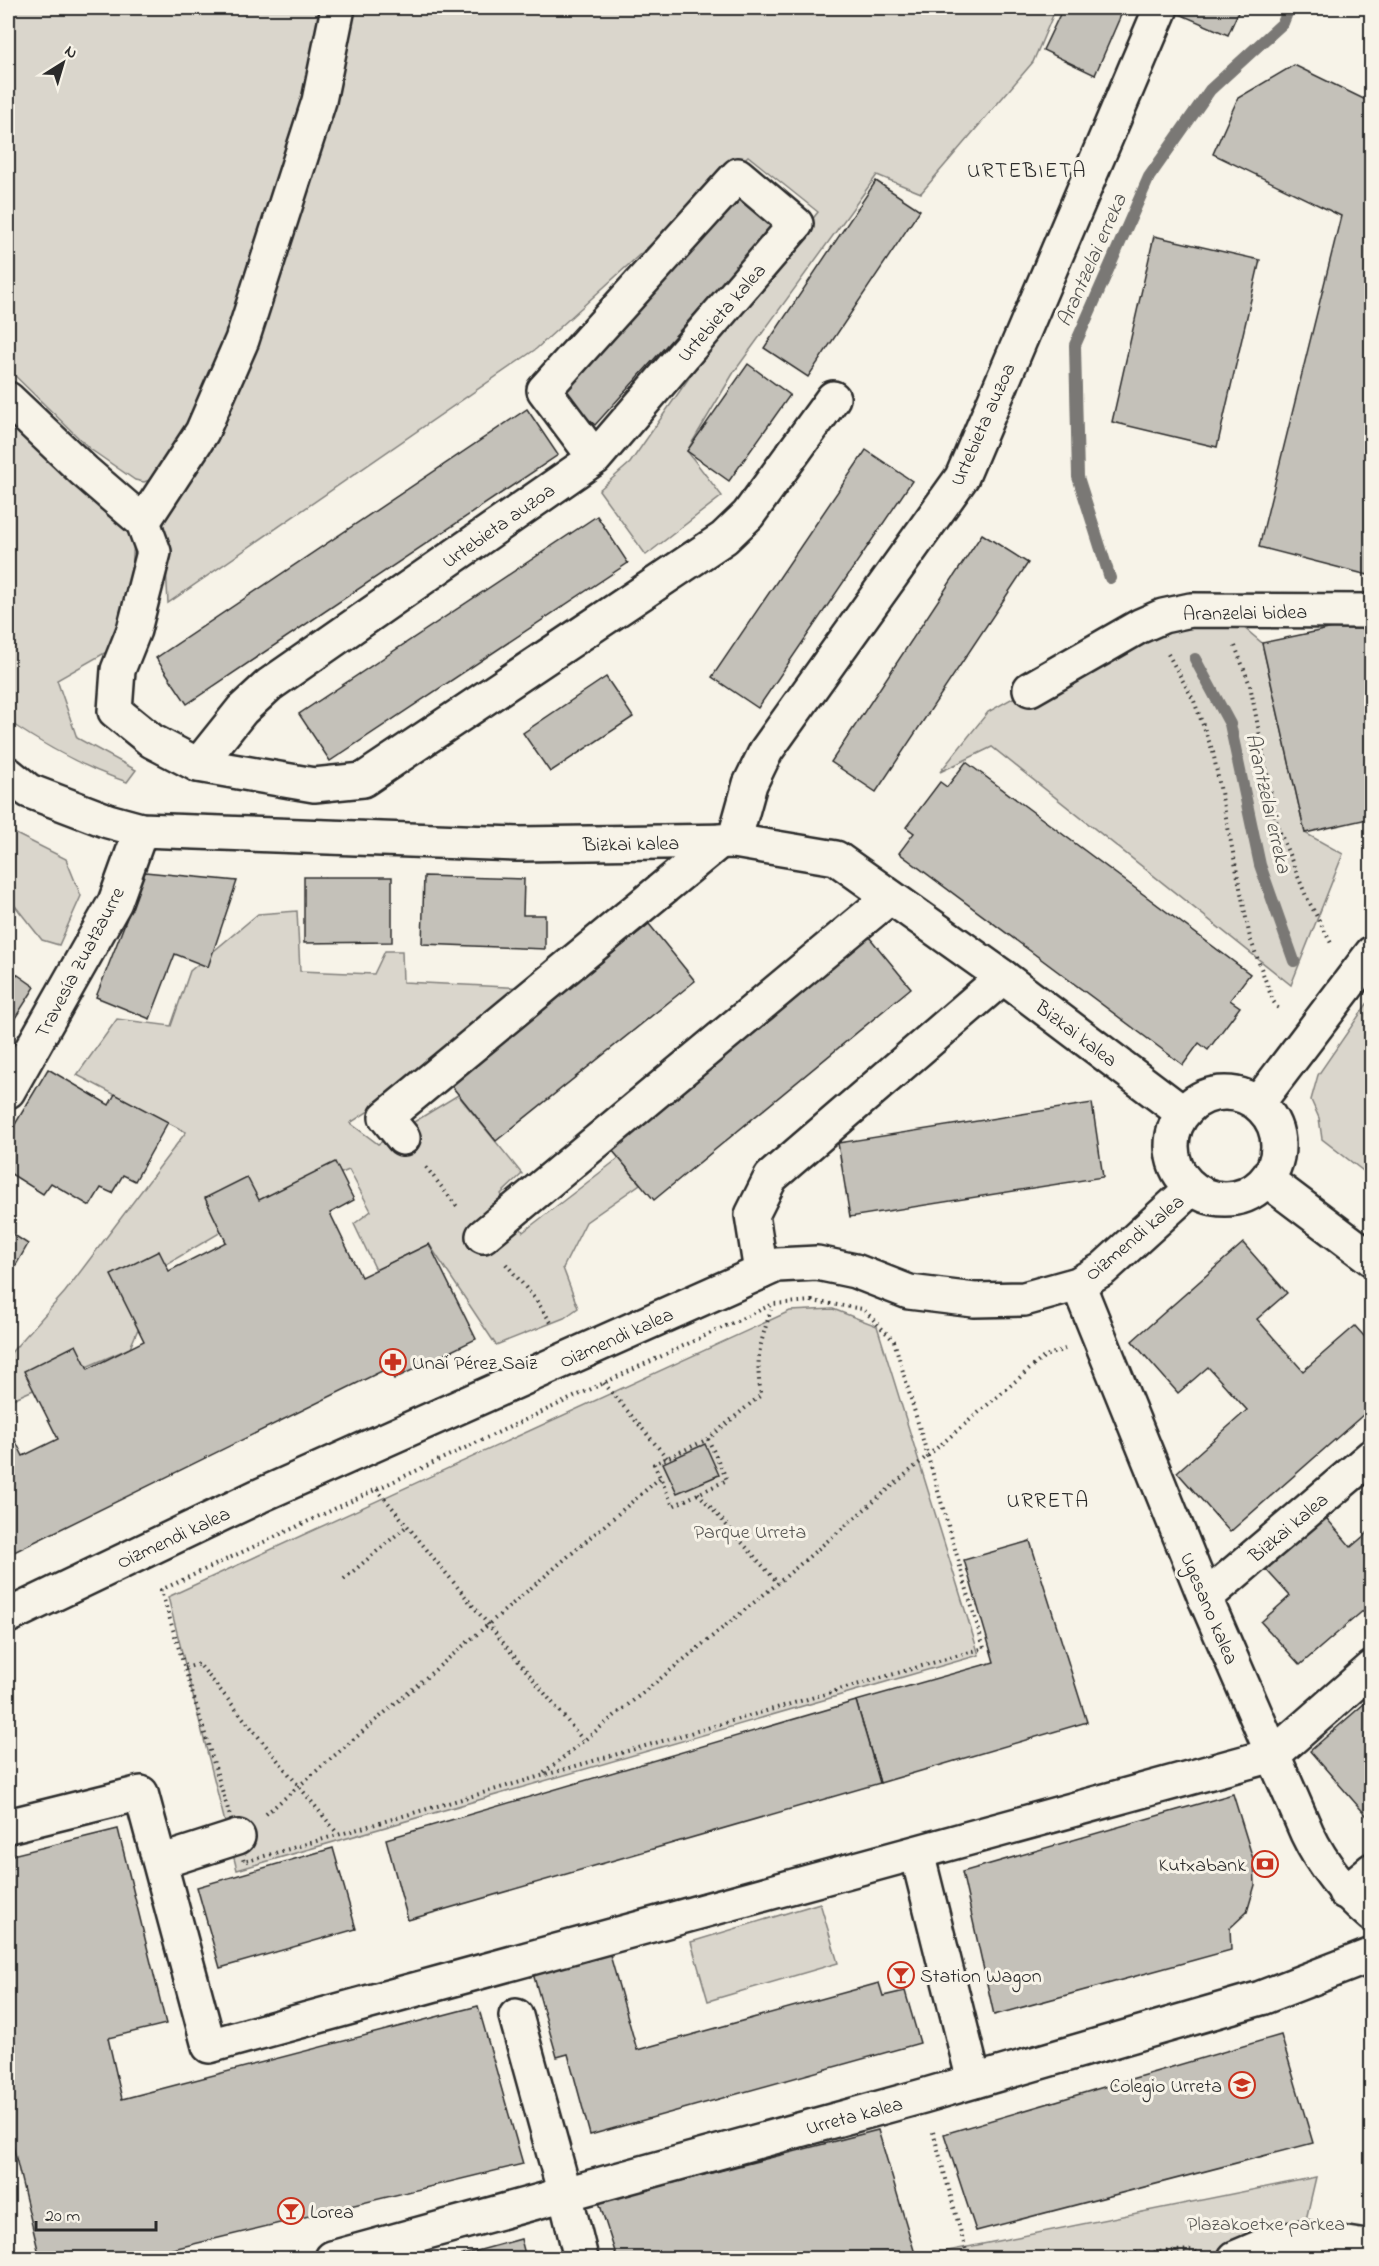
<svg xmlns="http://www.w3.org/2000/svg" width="1379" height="2266" font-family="'Indie Flower',sans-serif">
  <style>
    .green { fill: #dad6cc; stroke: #82807c; stroke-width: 1.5 }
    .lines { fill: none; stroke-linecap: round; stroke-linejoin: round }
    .stream { stroke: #7a7874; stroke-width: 12 }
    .building { fill: #c4c1b9; stroke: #2b2b2b; stroke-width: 1.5 }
    .minor-casing { stroke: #2b2b2b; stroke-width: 38 }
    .path { stroke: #2b2b2b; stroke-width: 4; stroke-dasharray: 1.5 4.5; stroke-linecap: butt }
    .minor { stroke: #f7f3e8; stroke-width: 33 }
    .labels { text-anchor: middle; stroke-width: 6; stroke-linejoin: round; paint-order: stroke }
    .street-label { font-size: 20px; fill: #2b2b2b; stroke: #f7f3e8 }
    .poi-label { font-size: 20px; fill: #2b2b2b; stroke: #f7f3e8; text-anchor: start }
    .park-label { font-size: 20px; fill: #575653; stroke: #f7f3e8 }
    .neighbourhood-label { font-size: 21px; letter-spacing: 1.5px; fill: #2b2b2b; stroke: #f7f3e8 }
    .water-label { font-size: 21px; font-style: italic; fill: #53524f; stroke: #f7f3e8 }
  </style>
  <rect width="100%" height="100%" fill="#f7f3e8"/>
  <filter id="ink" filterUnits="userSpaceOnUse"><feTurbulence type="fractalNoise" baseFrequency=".0167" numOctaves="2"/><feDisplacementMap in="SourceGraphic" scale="12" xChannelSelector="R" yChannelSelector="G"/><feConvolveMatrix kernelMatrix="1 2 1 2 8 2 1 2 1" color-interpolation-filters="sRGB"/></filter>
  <g filter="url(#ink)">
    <g class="green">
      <path d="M8,8H1056L1033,62L921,193L877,175L734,372L687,451L722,496L646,555L599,490L630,463L711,346L818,212L748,156L536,349L168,603L161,476L144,482L135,480L90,449L8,369Z"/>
      <path d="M8,418L111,509L134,537L132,573L117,646L57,680L77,738L136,770L127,782C84,768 45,746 8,721Z"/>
      <path d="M1223,610L1262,643L1305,833L1343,854L1291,985L992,747L940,772L988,712L1140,626Z"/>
      <path d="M8,830L66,859L81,896L59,945L42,940L8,897Z"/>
      <path d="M297,911L300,971L374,974L385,951H402L403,982L527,988L386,1100L350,1123L378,1144L458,1095L522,1174L501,1194L523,1232L619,1158L640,1184L586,1222L563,1268L578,1308L564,1318L496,1345L429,1244L376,1270L354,1224L371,1211L349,1170L279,1198L165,1265L130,1348L8,1401V1356L65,1292L186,1132L77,1075L117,1019L171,1026L190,971L258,914Z"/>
      <path d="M1371,998V1177L1322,1139L1319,1118L1311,1100L1318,1075Z"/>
      <path d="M833,1309L877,1326L979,1655L237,1870L168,1597L790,1311Z"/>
      <path d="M820,1903L838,1963L708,2001L691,1942Z"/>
      <path d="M1316,2177L1302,2237L1371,2258H913Z"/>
    </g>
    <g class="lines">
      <g class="stream">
        <path d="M1110,578L1078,477L1075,345L1149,177L1210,90L1283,23L1289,8"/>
        <path d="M1195,659L1230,724L1260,865L1294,961"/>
      </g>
    </g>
    <g class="building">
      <path d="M1063,8H1124L1095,75L1043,50Z"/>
      <path d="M1180,8H1240L1228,35L1177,13Z"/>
      <path d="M1294,65L1372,103V559L1368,575L1259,547L1341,216L1213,154L1238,98Z"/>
      <path d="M876,181L920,210L808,377L764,348Z"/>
      <path d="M739,182L780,219L595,425L555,389Z"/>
      <path d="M1154,236L1260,260L1217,447L1112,422Z"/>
      <path d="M748,364L790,395L729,481L687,451Z"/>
      <path d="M527,409L558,455L187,704L156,658Z"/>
      <path d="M866,450L912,481L758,708L712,677Z"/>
      <path d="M597,516L628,563L330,761L299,714Z"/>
      <path d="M982,534L1028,563L876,792L831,762Z"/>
      <path d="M1367,621L1372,643V818L1305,833L1262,643Z"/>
      <path d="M606,677L633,717L550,772L523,733Z"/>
      <path d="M966,762L1250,974L1230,1000L1240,1007L1208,1050L1199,1043L1183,1065L899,853L914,833L906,827L940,782L947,787Z"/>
      <path d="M145,872L237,881L208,967L175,954L150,1019L96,997Z"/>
      <path d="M424,876L524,879L523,915H545V949L422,944Z"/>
      <path d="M304,877H392V942L304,943Z"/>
      <path d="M649,924L695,981L496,1141L450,1084Z"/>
      <path d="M865,932L911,988L654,1200L607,1144Z"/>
      <path d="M8,968L35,987L8,1029Z"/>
      <path d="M48,1069L109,1105L115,1094L168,1122L135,1181L123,1175L112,1193L101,1188L90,1206L51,1183L43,1194L8,1172V1136Z"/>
      <path d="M1092,1103L1103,1177L850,1217L838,1143Z"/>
      <path d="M335,1162L354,1200L330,1213L361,1277L429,1244L476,1339L394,1379L388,1368L8,1555V1426L23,1456L58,1439L24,1371L76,1345L88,1369L144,1341L111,1275L159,1251L169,1271L226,1242L205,1198L247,1177L259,1200Z"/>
      <path d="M8,1231L28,1244L8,1279Z"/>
      <path d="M1243,1243L1287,1293L1257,1319L1303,1371L1355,1326L1372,1345V1407L1230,1532L1177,1472L1247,1410L1208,1367L1178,1393L1132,1341Z"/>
      <path d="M705,1444L719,1475L677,1493L663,1463Z"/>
      <path d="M1322,1513L1351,1547L1372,1529V1603L1300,1665L1261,1622L1290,1596L1262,1565Z"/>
      <path d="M1030,1541L1087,1722L880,1783L856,1701L994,1662L964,1560Z"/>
      <path d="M1372,1697V1822L1310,1751Z"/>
      <path d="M856,1701L880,1783L408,1920L386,1839Z"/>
      <path d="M1233,1794L1254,1862L1255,1885L1247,1912L1230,1928L1231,1950L994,2015L962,1872Z"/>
      <path d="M118,1829L166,2024L108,2038L122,2099L478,2006L523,2164L136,2258H40L8,2125V1856Z"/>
      <path d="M333,1848L356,1929L220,1968L197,1887Z"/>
      <path d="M608,1948L637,2050L879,1983L883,1996L905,1991L920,2043L590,2135L568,2054L557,2057L532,1970Z"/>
      <path d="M1281,2035L1313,2143L976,2231L944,2134Z"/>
      <path d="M878,2130L916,2257L617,2258L599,2202Z"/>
      <path d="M521,2239L526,2258H463L462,2255Z"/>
    </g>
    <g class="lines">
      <defs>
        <g id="minor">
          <path d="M8,399L84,471L143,522L154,552L134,630L118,670L115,711L152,741L198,765L314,785L363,780L724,538L748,515L833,398"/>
          <path d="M143,522L202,432L242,340L319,101L338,8"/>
          <path d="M1030,689L1140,626L1163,616L1191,610L1372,611"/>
          <path d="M198,765L242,710L269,685L595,458L544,390L738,175L796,224L595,458"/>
          <path d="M8,774L29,791L108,821L141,830L518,844L734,841L836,858L1003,977L1183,1113"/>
          <path d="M734,841L750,784L766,751L962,477L1161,8"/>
          <path d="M8,1091L115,902L141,830"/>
          <circle cx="1225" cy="1146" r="53"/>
          <path d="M1258,1103L1372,953"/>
          <path d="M403,1138L386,1117L720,841"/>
          <path d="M1267,1180L1372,1259"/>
          <path d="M483,1236L890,897"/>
          <path d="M761,1272L752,1215L771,1177L1003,977"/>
          <path d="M1078,1284L1205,1598L1307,1833C1323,1867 1344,1891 1372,1915"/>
          <path d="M1205,1598L1372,1456"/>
          <path d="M8,1616L259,1496L777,1265L817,1263L855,1271L909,1292L974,1300L1024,1299L1078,1284L1103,1269L1181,1198L1191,1187"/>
          <path d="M8,1826L141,1793L209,2046L1273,1755L1372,1668"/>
          <path d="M917,1853L974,2081"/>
          <path d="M160,1862L238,1837"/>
          <path d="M1345,1892L1372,1870"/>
          <path d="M516,2016L565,2194L581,2258"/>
          <path d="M332,2258L923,2096L1261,1998L1372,1955"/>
          <path d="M1235,2258L1268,2244L1302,2237L1372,2248"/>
        </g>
      </defs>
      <use href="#minor" class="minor-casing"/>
      <g class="path">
        <path d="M1235,646L1250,685L1277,825L1306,896L1332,945"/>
        <path d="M1168,654L1194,701L1213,752L1250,938L1273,1001L1280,1011"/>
        <path d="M426,1167L458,1208"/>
        <path d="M506,1264L536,1300L552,1324"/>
        <path d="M812,1301L863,1309L894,1341L984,1648L244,1862L161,1590L773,1304Z"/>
        <path d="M604,1383L667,1458"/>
        <path d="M708,1439L727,1480L673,1506L654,1464L708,1439L761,1395C755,1358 760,1344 771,1310"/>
        <path d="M377,1489L583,1740"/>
        <path d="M698,1493L778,1583"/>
        <path d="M344,1579L407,1526"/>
        <path d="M185,1668L199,1664L338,1834"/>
        <path d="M544,1773L778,1583L1045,1356L1065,1349"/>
        <path d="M266,1814L660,1478"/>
        <path d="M933,2132L968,2258"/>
        <path d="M1046,2258L1193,2250L1200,2254"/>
      </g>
      <use href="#minor" class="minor"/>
    </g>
  </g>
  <defs>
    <symbol id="pharmacy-ring" viewBox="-11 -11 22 22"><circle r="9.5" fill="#f7f3e8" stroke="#c8321e" stroke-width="1.5"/><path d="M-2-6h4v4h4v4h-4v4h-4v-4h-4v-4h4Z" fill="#c8321e"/></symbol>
    <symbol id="bank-ring" viewBox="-11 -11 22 22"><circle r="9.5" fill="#f7f3e8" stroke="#c8321e" stroke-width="1.5"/><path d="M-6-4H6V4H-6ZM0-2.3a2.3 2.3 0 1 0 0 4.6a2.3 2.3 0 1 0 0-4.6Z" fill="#c8321e"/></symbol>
    <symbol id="bar-ring" viewBox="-11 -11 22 22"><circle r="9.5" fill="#f7f3e8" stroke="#c8321e" stroke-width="1.5"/><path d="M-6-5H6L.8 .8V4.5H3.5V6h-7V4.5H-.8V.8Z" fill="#c8321e"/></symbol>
    <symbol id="school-ring" viewBox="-11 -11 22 22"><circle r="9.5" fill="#f7f3e8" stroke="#c8321e" stroke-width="1.5"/><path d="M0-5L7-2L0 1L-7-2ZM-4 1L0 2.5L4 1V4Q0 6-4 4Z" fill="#c8321e"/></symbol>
  </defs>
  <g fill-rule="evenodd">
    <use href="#pharmacy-ring" x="378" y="1347" width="30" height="30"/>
    <use href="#bank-ring" x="1250" y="1849" width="30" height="30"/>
    <use href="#bar-ring" x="886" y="1960" width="30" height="30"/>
    <use href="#school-ring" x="1227" y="2070" width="30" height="30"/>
    <use href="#bar-ring" x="276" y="2196" width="30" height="30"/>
  </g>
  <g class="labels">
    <g class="street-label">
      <text transform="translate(721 312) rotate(-49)" y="7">Urtebieta kalea</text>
      <text transform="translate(982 424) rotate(-66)" y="7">Urtebieta auzoa</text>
      <text transform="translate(498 525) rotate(-35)" y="7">Urtebieta auzoa</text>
      <text transform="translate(1245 612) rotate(-1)" y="7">Aranzelai bidea</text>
      <text transform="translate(631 843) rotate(-1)" y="7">Bizkai kalea</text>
      <text transform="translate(79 962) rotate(-62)" y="7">Travesía Zuatzaurre</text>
      <text transform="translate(1077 1033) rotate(37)" y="7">Bizkai kalea</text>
      <text transform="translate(1134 1237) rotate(-40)" y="7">Oizmendi kalea</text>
      <text transform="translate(616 1337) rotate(-24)" y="7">Oizmendi kalea</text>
      <text transform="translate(1288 1527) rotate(-40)" y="7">Bizkai kalea</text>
      <text transform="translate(173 1537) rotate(-25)" y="7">Oizmendi kalea</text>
      <text transform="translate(1210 1608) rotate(67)" y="7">Ugesano kalea</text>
      <text transform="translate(854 2115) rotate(-15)" y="7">Urreta kalea</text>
    </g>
    <g class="poi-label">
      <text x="412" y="1369">Unai Pérez Saiz</text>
      <text x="1246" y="1871" text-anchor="end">Kutxabank</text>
      <text x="920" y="1982">Station Wagon</text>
      <text x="1222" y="2092" text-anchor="end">Colegio Urreta</text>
      <text x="310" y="2218">Lorea</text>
    </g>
    <g class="park-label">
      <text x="750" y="1538">Parque Urreta</text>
      <text x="1266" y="2230">Plazakoetxe parkea</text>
    </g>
    <g class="neighbourhood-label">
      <text x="1027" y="177">URTEBIETA</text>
      <text x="1048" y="1507">URRETA</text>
    </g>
    <g class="water-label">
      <text transform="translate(1091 260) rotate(-66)" y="7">Arantzelai erreka</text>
      <text transform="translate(1269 803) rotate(77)" y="7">Arantzelai erreka</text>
    </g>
  </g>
  <rect width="1379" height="2266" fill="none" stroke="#f7f3e8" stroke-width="30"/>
  <rect x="15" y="15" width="1349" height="2236" fill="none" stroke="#2b2b2b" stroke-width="2" filter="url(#ink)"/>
  <g transform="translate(63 63) rotate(37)" stroke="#f7f3e8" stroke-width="4.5" paint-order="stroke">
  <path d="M0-4.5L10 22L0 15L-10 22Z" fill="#2b2b2b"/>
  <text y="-9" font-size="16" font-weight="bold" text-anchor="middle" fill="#2b2b2b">N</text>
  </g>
  <path d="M36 2221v9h120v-9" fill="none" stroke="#2b2b2b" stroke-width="3"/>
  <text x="45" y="2221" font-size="18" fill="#2b2b2b" stroke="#f7f3e8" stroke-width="4.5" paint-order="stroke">20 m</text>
</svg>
